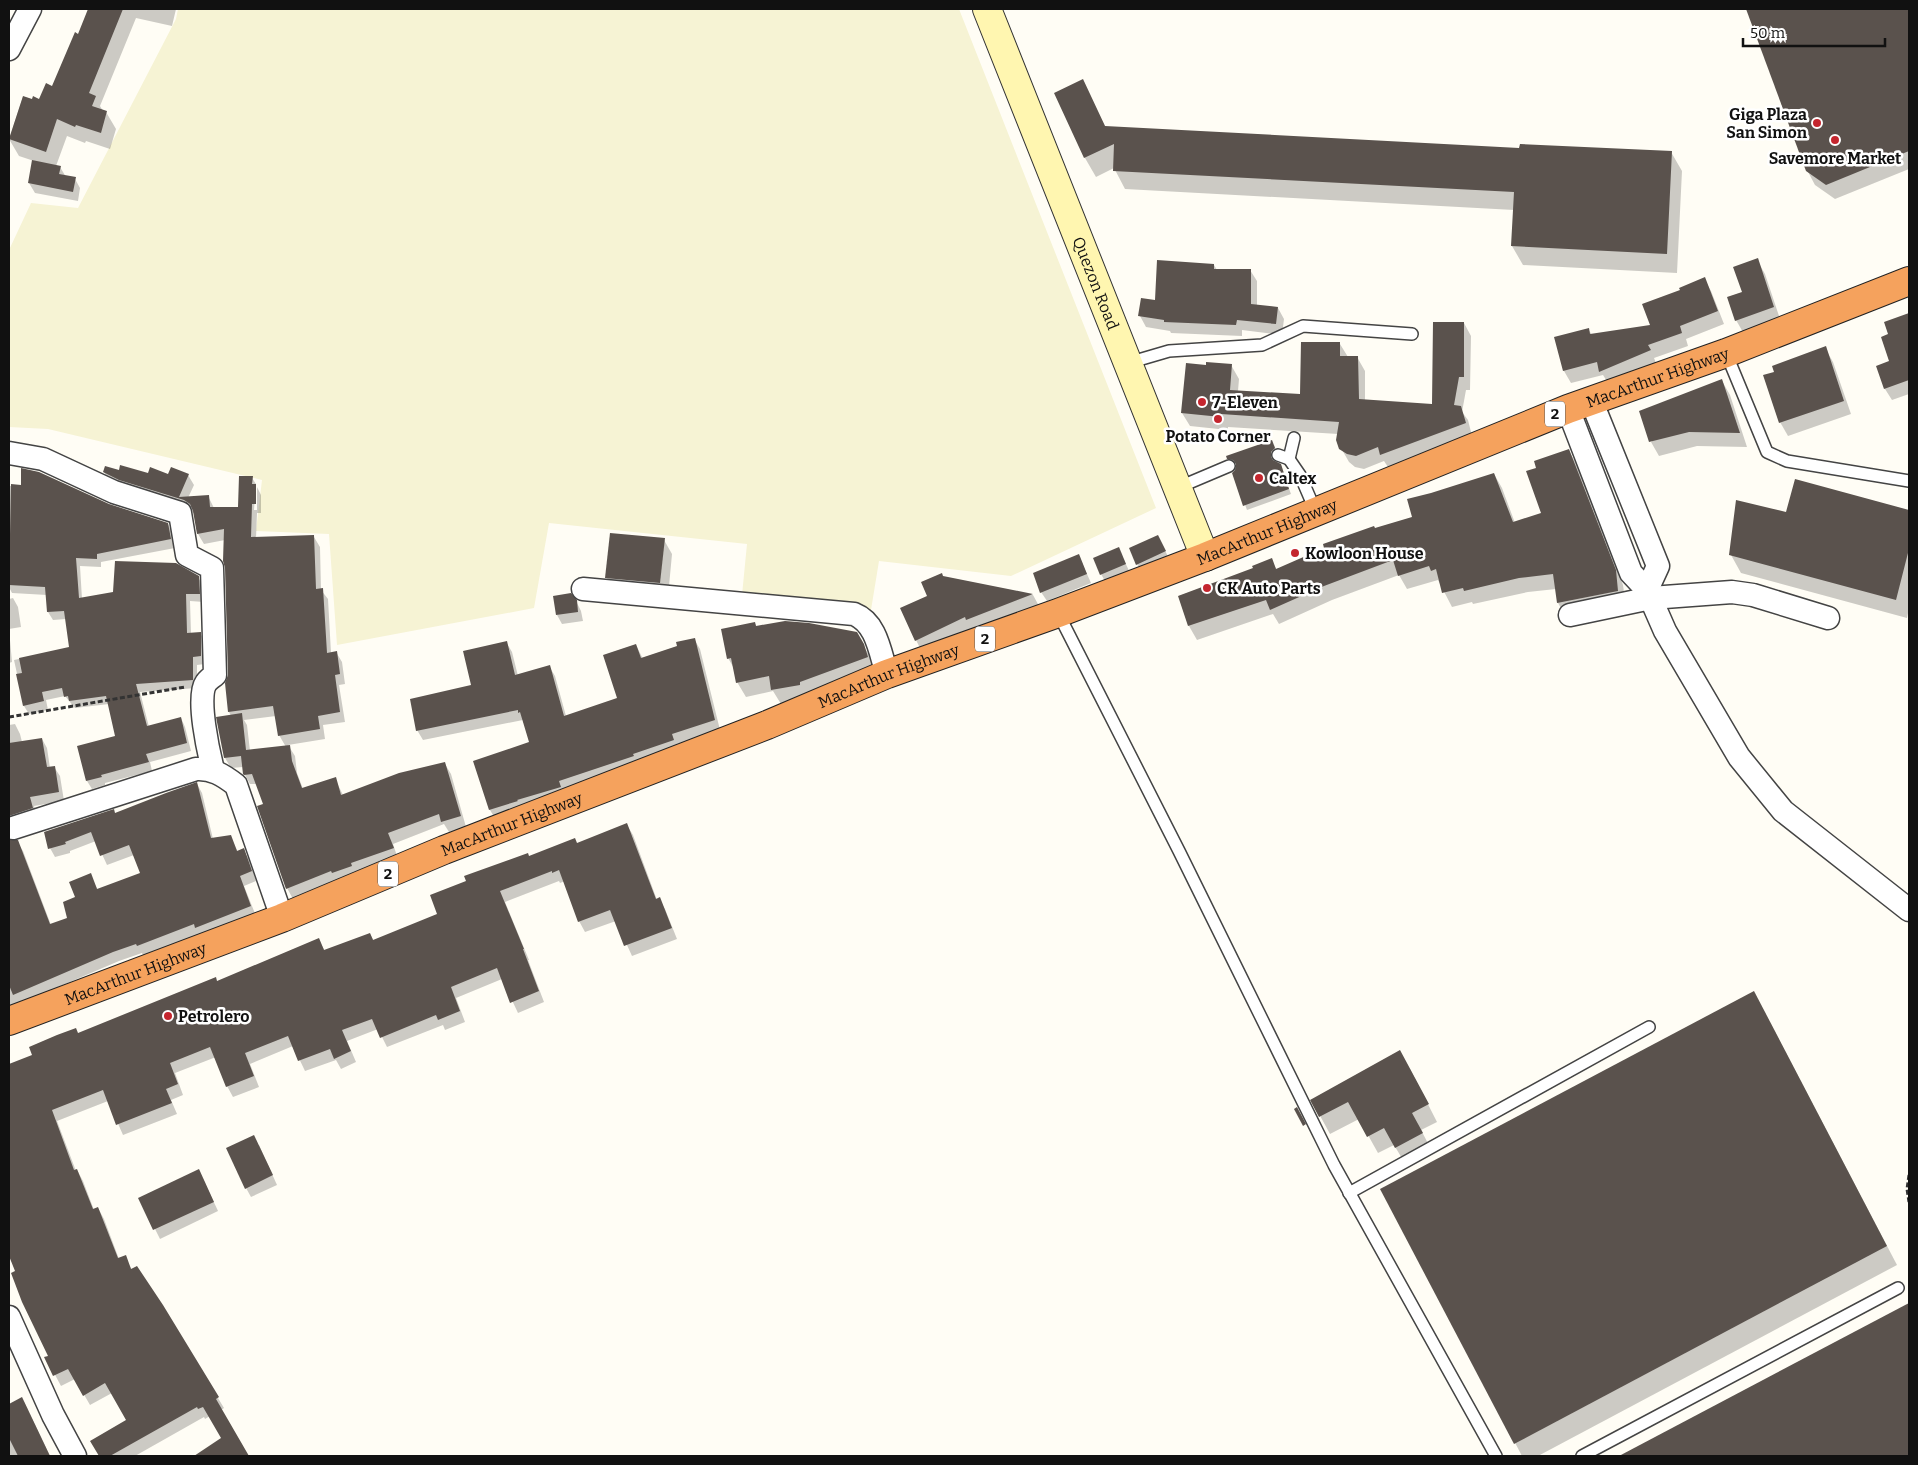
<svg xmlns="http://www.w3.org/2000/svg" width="1918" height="1465" font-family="Bitter,serif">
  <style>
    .farmland { fill: #f6f3d4 }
    .shadow { fill: #0003; fill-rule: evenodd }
    .building { fill: #5a524d }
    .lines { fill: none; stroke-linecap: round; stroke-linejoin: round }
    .lane-casing { stroke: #444; stroke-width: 14 }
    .street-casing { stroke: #444; stroke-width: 25 }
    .secondary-casing { stroke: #333; stroke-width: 30 }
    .highway-casing { stroke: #222; stroke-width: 30 }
    .path { stroke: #333; stroke-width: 3; stroke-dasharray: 5 2.5; stroke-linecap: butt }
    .lane { stroke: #fff; stroke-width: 11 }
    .street { stroke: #fff; stroke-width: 22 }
    .secondary { stroke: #fff6b0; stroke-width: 28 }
    .highway { stroke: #f5a25d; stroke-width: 28 }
    .poi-dot { fill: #c4262e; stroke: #fff; stroke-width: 2 }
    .labels { text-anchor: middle; stroke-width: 5; stroke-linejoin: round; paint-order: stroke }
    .shield { fill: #fff; stroke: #585858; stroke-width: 1 }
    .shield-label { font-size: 15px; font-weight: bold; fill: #111 }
    .poi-label { font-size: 16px; font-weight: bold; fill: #111; stroke: #fff; text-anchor: start }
    .street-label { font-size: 16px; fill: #111; stroke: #fff }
  </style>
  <rect width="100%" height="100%" fill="#fffdf5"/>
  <path class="farmland" d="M178,9H959L1156,508L1011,576L879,561L871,610L742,595L747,544L549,523L534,608L337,645L329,534L256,531L262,480L48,429L9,427V250L31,203L78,208L176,19Z"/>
  <g class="shadow">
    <path d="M89,9H176L172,26L136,18L100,106L103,111L106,112L116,129L110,149L86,141L85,143L67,136L56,166L60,167L66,177L75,179L80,188L78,201L35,193L29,183L34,161L19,156L9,139L23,97L33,100H40L53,88L79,35Z"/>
    <path d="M1747,9H1909V169L1835,199L1815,185L1807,170Z"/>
    <path d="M1082,81L1106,128L1521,149L1671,152L1682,171L1677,273L1523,265L1512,246L1514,210L1125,189L1114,168L1096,177L1085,158L1056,94Z"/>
    <path d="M1757,260L1765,274L1781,322L1744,334L1736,320L1743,292Z"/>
    <path d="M1214,265L1217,270H1250L1257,281V306L1278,308L1284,319L1282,335L1242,330V336L1171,333L1170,331L1146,327L1140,316Z"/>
    <path d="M1704,279L1711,291L1724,324L1686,339L1688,346L1654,358L1656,363L1608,383L1603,375L1571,383L1564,371L1556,338L1588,329L1592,335L1651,326L1682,291Z"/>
    <path d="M1909,314V394L1892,400L1885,389L1878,367L1891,362L1889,335L1885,323Z"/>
    <path d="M1464,323L1471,336L1470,390H1466L1462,412L1468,420L1472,436L1388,467L1384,461L1364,469L1355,467L1349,462L1341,448L1338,434L1228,427V430L1190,426L1182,413L1207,367L1231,365L1239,379L1238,391L1301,396L1340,344L1348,357H1357L1365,371V400L1434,405Z"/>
    <path d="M1825,348L1833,362L1851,414L1788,436L1780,422L1775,373Z"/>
    <path d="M1722,381L1730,395L1747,447L1697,446L1659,456L1651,442Z"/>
    <path d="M1274,445L1277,453L1273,457V461L1282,470L1291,494L1247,510L1233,473L1236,471L1237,464L1231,463L1228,457Z"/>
    <path d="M1569,451L1577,465L1623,585L1626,606L1566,617L1558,603L1556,589L1528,592L1473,604L1472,602L1452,607L1438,580L1407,589L1399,575L1332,600L1279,624L1273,614L1197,640L1189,626L1179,596L1255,569L1271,560L1277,570L1374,529L1414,517L1494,474L1502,488L1515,523L1543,514L1538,469Z"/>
    <path d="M104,472L188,475L194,485L188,498L208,496L214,508H239L252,478L256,484L254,510H257V487L261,495V513H257L256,538L314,537L320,547L321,590L328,599L331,653L336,652L342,662L345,684L339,685L345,722L323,725L325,739L288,745L295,756L297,773L303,789L335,779L343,795L445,764L451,774L466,827L449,832L444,824L393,844L398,859L293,899L287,888L265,805L257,784H250L244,773L243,767L231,768L225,758L218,718L231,716L229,712L225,540L204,544L198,534L194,513L125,489L110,482ZM276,716L279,735L286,747L250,751L247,725L244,720Z"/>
    <path d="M1796,481L1909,511V608L1907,618L1741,573L1731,555L1787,513Z"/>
    <path d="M9,486H22L108,505L168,524L172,533L175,548L101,562V567L80,566L82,599L198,577L203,586L204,602L190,601L191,634L200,633L205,641V664L197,665V688L140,692L149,727L181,718L185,727L191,751L150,762L152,771L105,783V785L92,789L87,781L79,747L117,737L109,704L75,708L65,696L46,700L48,710L29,714L24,706L14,660L71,648L66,619L53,620L48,612L47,595L12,593L9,587Z"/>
    <path d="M664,540L672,554L668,597L615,592L607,578Z"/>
    <path d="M1163,546L1170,561L1143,573L1137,564Z"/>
    <path d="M1119,549L1130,573L1106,583L1101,574Z"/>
    <path d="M1079,556L1091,583L1047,601L1041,592Z"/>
    <path d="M943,578L1033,595L1039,606L974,631L972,628L922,652L916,640L929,597Z"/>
    <path d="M13,598L18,607L21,627L9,629L12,662L9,663V599Z"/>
    <path d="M576,601L581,611L583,621L562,624L557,615Z"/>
    <path d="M755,624L757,627L856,633L872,660L876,671L808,699L781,704L773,691L746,697L737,682L735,670L728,658Z"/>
    <path d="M694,639L700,649L720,730L677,744L678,750L496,820L490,810L474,762L530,743L523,720L423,740L417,730L473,686L506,642L512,652L518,676L549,666L555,676L566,716L618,699L636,645L643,659L679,647Z"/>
    <path d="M15,724L20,734L22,742L42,739L47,748L50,768L54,767L60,776L64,801L34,806L38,817L9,829V725Z"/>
    <path d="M197,784L202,793L213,839L230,836L238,852L243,850L249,859L256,881L244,886L256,916L202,937L200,934L143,955L142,953L119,961L9,1008V841L17,842L23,851L51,925L68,919L76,898L90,875L98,890L141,874L134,855L107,865L96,841L70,851V853L55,857L50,848L115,814Z"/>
    <path d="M627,825L633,835L657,900L659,899L665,909L677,939L632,956L616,921L585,932L579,921L565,881L560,883L559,881L505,902L529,960H528L544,1002L518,1013L502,979L456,998L465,1022L445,1030L443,1025L387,1047L378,1029L347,1041L356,1062L341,1069L336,1060L305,1071L293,1046L250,1064L259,1087L233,1097L227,1086L216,1057L175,1073L183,1095L171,1100L177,1114L123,1135L108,1101L57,1121L76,1171L77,1170L83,1181L94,1210L98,1208L104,1219L119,1259L125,1257L132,1270L162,1305L224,1408L221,1410L247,1456H197L223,1439L210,1416L205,1419L204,1417L135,1456H100L92,1441L128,1420L112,1393L90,1405L75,1379L61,1386L46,1358L50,1356L9,1251V1065L34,1056L78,1034L217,982L318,939L325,951L370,934L374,941L439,915L529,857L577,844Z"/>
    <path d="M1764,1011L1897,1265L1538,1456H1522L1382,1190Z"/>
    <path d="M1410,1069L1437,1122L1421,1130L1432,1151L1406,1165L1394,1145L1378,1153L1359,1119L1330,1134L1312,1101Z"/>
    <path d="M259,1145L277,1185L251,1197L246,1188Z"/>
    <path d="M203,1179L218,1211L160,1239L140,1199Z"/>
    <path d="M1909,1304V1456H1621Z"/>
    <path d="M22,1399L26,1406L50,1456H9V1405Z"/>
  </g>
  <g class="building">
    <path d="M88,9H123L89,93L96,96L92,106L107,111L101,133L76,125L75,127L57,119L46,152L9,139L23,96L32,99L33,96L39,99L46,83L52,86L75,32L78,34Z"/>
    <path d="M1746,9H1909V151L1826,185L1806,171Z"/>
    <path d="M1083,79L1105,126L1519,148L1520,144L1672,151L1667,254L1511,246L1514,192L1113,171L1114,144L1084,158L1054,93Z"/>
    <path d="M32,160L61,166L59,174L76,177L73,192L28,183Z"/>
    <path d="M1758,258L1774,307L1735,321L1727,297L1742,292L1733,267Z"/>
    <path d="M1157,260L1214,264V269H1251V304L1278,307L1276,324L1237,320L1236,325L1164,322V320L1138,316L1141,298L1155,300Z"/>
    <path d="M1705,277L1718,311L1680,326L1682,333L1648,345L1651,350L1599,372L1597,362L1563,371L1554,337L1589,328L1590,334L1650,325L1642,304L1680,290L1679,288Z"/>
    <path d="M1909,313V380L1884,389L1876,366L1889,361L1881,337L1888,334L1884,322Z"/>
    <path d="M1433,322H1464V377H1459L1454,405L1461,406L1466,423L1380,455L1378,447L1356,456L1347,454L1339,449L1336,440L1339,422L1221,414V417L1181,413L1186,363L1206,365V362L1232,364L1230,390L1300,394L1301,342H1340V356H1358L1359,399L1432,404Z"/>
    <path d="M1826,346L1844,401L1779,423L1763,375L1774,372L1772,366Z"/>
    <path d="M1722,379L1740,433L1689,432L1649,442L1639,411Z"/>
    <path d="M1272,440L1275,448L1271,452V457L1273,460L1281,464L1289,489L1243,506L1232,473L1235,470L1236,464L1233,460L1227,459L1226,456Z"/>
    <path d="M1569,449L1616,570L1618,591L1557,603L1553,574L1519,578L1464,591L1463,588L1442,593L1436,569L1431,571L1429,566L1398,576L1393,560L1324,586L1270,610L1266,600L1188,626L1178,596L1253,568L1252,566L1272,558L1276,569L1324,548L1323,544L1374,526L1375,528L1412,517L1407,499L1431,493L1494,473L1513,522L1541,513L1526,471L1536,468L1534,461Z"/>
    <path d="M120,465L148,473L150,467L168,474L171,467L189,474L179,497L209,495L210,507H238L239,476H253L252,484H256V504H252L251,537L314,535L316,589L323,588L327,653L337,651L340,674L335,675L340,712L318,716L320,729L278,736L273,706L228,712L225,683L228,675L225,568L223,561L224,529L197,534L193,511L190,504L184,500L119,480L103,472L105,466L119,470Z"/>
    <path d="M21,468L39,472L109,504L168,523L171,539L97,554V559L76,558L79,598L113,592L115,561L176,563L199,576L200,594H186L187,633L201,632V656L193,657V680L136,684L147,726L181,717L187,743L146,754L149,762L101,775L102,777L86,781L77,746L115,736L106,696L69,701L68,696L64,697L62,688L42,692L44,701L23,706L16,674L22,673L19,658L69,647L64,611L47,612L45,587L9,585L11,484L21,485Z"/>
    <path d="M1795,479L1909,510V549L1896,600L1729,555L1736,500L1786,512Z"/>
    <path d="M610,533L665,538L660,583L605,578Z"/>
    <path d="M1158,535L1166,551L1136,565L1129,548Z"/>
    <path d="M1119,547L1126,564L1100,575L1093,558Z"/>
    <path d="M1079,554L1087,574L1040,593L1033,573Z"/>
    <path d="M942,573L943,576L1033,594L966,620L965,617L915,641L900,608L927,596L921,582Z"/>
    <path d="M571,593L577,600L578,612L556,615L553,596Z"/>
    <path d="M785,621L809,623L857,632L864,644L868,657L800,682V685L771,690L769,676L736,683L731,658L727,659L721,629L755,622L756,626Z"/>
    <path d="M695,638L715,720L672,734L674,740L633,754L634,756L559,781L561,787L517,800L518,801L489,810L473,761L529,742L520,712L518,713V710L416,731L410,699L471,685L463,651L507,641L515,675L550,665L564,716L617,698L603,655L636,644L641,658L677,646L676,642Z"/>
    <path d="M242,713L246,750L290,745L292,761L302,788L336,777L341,795L399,773L445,762L461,816L441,822L439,814L388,833L394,848L351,863L352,866L332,873L331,871L286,889L257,806L263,804L252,774L244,775L243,774L241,756L224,758L216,717Z"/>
    <path d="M42,738L47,767L55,766L59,792L30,797L33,808L9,816V743Z"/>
    <path d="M197,782L211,838L231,835L237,851L244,848L252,871L240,876L251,906L195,928L194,924L137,946L136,944L113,952L13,995L9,985V840H18L50,924L67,918L63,902L75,897L69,882L91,873L97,889L140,873L129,845L100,856L91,832L65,842L66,844L48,849L44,832L114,809L115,813L166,793Z"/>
    <path d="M627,823L656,899L660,897L672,928L624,946L610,910L578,922L559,870L552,873V871L500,891L524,949H523L539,991L510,1003L497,968L451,987L460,1011L438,1020L436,1015L380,1038L372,1019L342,1030L351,1051L334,1059L330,1049L298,1061L288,1036L245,1053L254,1076L226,1087L210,1047L170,1063L178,1084L166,1089L172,1103L116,1125L103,1090L52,1110L74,1170L77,1169L93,1209L98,1207L118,1258L126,1255L131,1269L137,1266L163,1305L219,1397L216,1399L249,1456H194L221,1438L203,1407L198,1409L197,1407L110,1456H99L90,1441L126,1420L105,1383L83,1396L68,1369L53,1376L44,1357L48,1356L22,1302L11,1273L15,1271L9,1256V1064L32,1055L29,1047L57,1035L76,1028L78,1033L216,977L217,981L319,938L324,950L370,933L373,940L437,914L430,895L466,881L464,876L528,853L529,856L575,838L577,843Z"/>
    <path d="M1754,991L1887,1246L1514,1444L1380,1189Z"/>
    <path d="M1400,1050L1429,1104L1412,1113L1423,1133L1395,1148L1384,1128L1367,1137L1348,1102L1319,1117L1310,1100Z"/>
    <path d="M1297,1107L1306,1124L1303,1126L1294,1109Z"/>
    <path d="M254,1135L273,1175L245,1189L226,1148Z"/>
    <path d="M199,1169L214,1202L153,1230L138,1198Z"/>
    <path d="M1909,1303V1456H1619Z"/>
    <path d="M22,1397L50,1456H18L9,1438V1404Z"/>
  </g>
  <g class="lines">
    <defs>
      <g id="lane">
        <path d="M1726,353L1767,452L1787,461L1909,481"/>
        <path d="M1128,363L1169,351L1262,345L1303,326L1412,334"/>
        <path d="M1278,455L1289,459L1300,475L1316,512"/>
        <path d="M1289,459L1294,438"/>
        <path d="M1177,488L1229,466"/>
        <path d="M1058,613L1179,851L1334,1165L1496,1456"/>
        <path d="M1349,1193L1649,1027"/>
        <path d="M1582,1456L1898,1288"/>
      </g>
      <g id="street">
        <path d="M9,49L30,9"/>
        <path d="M1591,400L1658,566L1647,590"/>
        <path d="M1568,409L1631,573L1647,590L1665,631L1739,757L1783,811L1909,910"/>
        <path d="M9,453L43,459L114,492L180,513L187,555L212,568L215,675C212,677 208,680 206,683C196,697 209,754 213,770"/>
        <path d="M583,589L854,614C877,623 880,653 887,674"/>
        <path d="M1570,615L1651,598L1732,592L1753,595L1828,618"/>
        <path d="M13,828L196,769C212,768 223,775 236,785L282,918"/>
        <path d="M9,1317L53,1415L75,1456"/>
      </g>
      <g id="secondary">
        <path id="s1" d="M987,9L1205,557"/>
      </g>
      <g id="highway">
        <path id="s2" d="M9,1021L282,918L444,850L767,725L887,674L1058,613L1205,557L1568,409L1726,353L1909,281"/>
      </g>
    </defs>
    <use href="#lane" class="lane-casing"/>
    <use href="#street" class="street-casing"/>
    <use href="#secondary" class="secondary-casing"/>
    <use href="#highway" class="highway-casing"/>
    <g class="path">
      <path d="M9,717L185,687"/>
      <path d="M1909,1175L1907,1189L1909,1202"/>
    </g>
    <use href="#lane" class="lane"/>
    <use href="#street" class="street"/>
    <use href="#secondary" class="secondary"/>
    <use href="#highway" class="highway"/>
  </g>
  <g class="poi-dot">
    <circle cx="1817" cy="123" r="5"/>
    <circle cx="1835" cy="140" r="5"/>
    <circle cx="1202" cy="402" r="5"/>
    <circle cx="1218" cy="419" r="5"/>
    <circle cx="1259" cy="478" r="5"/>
    <circle cx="1295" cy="553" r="5"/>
    <circle cx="1207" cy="588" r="5"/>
    <circle cx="168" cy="1016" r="5"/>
  </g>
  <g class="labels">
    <g class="shield">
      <rect x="1545" y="401.5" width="20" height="25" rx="4"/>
      <rect x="975" y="626.5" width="20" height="25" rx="4"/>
      <rect x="378" y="861.5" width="20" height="25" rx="4"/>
    </g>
    <g class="shield-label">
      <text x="1555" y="419">2</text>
      <text x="985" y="644">2</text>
      <text x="388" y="879">2</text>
    </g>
    <g class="poi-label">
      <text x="1807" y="120" text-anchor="end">Giga Plaza<tspan x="1807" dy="18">San Simon</tspan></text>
      <text x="1835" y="164" text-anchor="middle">Savemore Market</text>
      <text x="1212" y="408">7-Eleven</text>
      <text x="1218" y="442" text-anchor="middle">Potato Corner</text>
      <text x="1269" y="484">Caltex</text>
      <text x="1305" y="559">Kowloon House</text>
      <text x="1217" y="594">CK Auto Parts</text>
      <text x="178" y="1022">Petrolero</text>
    </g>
    <g class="street-label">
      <text dy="6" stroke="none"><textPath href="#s1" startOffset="295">Quezon Road</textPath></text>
      <text dy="6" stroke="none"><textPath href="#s2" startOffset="1770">MacArthur Highway</textPath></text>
      <text dy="6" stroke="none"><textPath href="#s2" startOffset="1350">MacArthur Highway</textPath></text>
      <text dy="6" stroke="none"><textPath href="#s2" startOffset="945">MacArthur Highway</textPath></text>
      <text dy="6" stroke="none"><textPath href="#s2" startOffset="540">MacArthur Highway</textPath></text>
      <text dy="6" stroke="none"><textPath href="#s2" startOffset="135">MacArthur Highway</textPath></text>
    </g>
  </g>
  <rect width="1918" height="1465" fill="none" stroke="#111111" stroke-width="20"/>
  <path d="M1743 38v8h142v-8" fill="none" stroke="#111111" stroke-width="2.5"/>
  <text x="1750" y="38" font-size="15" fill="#111111" stroke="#ffffff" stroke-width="4" paint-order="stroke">50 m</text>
</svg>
